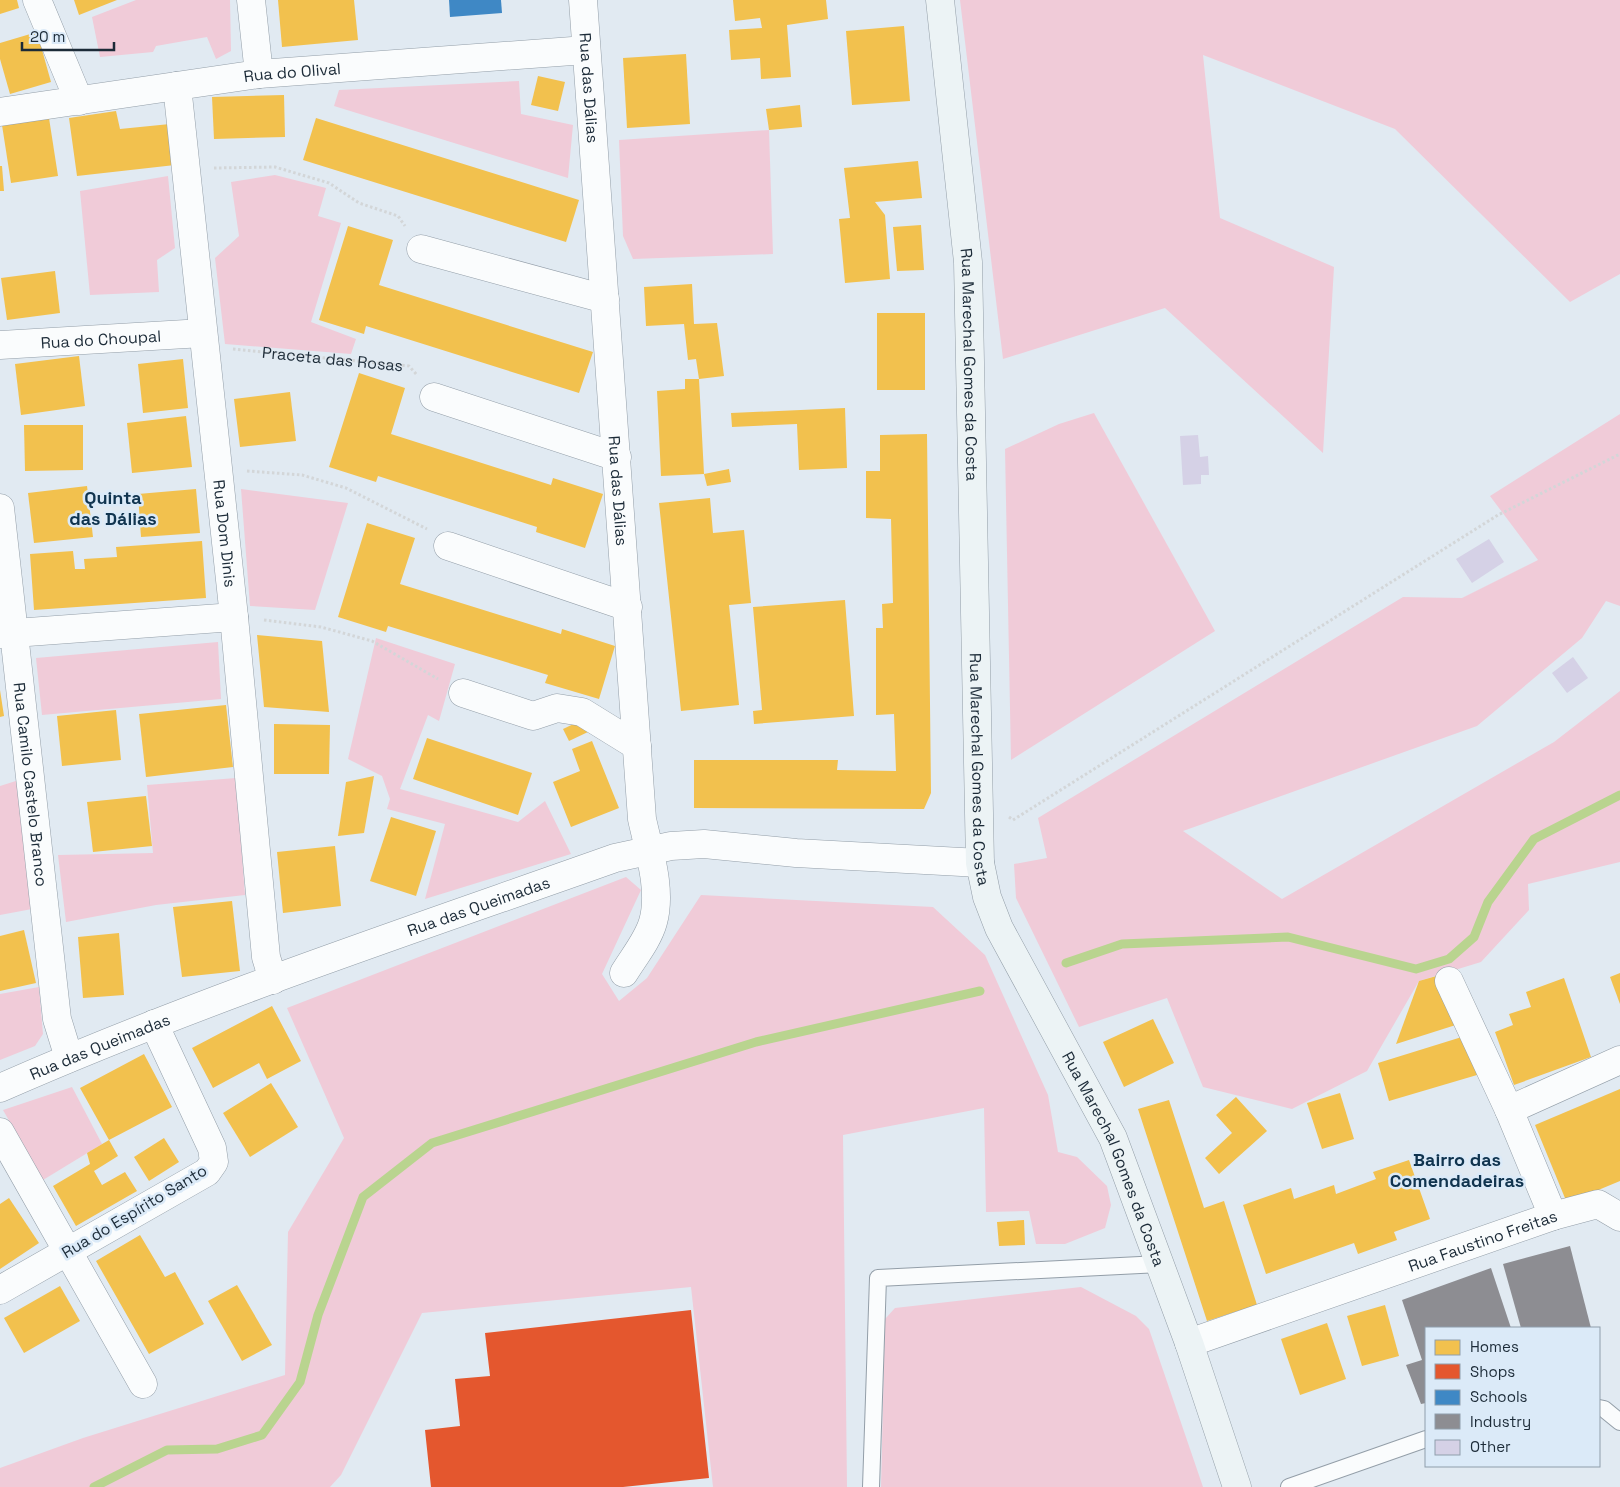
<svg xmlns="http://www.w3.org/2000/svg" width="1620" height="1487" font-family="'Space Grotesk',sans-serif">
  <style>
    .green { fill: #f0cbd8 }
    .homes { fill: #f2c14e }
    .shops { fill: #e4572e }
    .schools { fill: #3f88c5 }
    .industry { fill: #8d8d92 }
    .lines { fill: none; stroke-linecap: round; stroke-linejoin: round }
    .stream { stroke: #b9d48f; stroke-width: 9 }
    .building { fill: #d5d1e6 }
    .service-casing { stroke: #939ea8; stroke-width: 18 }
    .minor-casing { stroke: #939ea8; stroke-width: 29 }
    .tertiary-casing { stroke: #939ea8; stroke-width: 29 }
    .secondary-casing { stroke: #939ea8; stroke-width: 29 }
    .path { stroke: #d3d6d8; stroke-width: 3; stroke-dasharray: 2.5 2.5; stroke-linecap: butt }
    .service { stroke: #fafcfd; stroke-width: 16 }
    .minor { stroke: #fafcfd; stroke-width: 28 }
    .tertiary { stroke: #fafcfd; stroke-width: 28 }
    .secondary { stroke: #ecf3f5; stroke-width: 28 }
    .labels { text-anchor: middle; stroke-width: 5; stroke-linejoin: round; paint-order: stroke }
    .street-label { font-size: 16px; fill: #1c2b38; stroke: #dbeaf8 }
    .neighbourhood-label { font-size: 18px; font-weight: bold; fill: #10344f; stroke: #dbeaf8 }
  </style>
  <rect width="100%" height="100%" fill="#e1eaf2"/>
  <g class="green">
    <path d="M136,0H230L231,51L216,59L207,37L156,46L153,52L100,57L92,17Z"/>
    <path d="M960,0H1620V274L1570,302L1395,129L1203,55L1220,218L1334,267L1323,453L1165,308L1003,359Z"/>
    <path d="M519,81L521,114L573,125L568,178L334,106L339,90Z"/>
    <path d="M769,130L773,254L633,259L623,236L619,140Z"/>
    <path d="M275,175L326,188L318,216L341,223L311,322L356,339L351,354L225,344L215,258L239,236L231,182Z"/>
    <path d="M168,176L175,248L157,260L159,292L90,295L80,191Z"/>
    <path d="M1094,413L1215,631L1011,760L1005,449L1059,424Z"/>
    <path d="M1620,414V606L1606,601L1582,638L1477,726L1183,831L1282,899L1554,742L1620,691V862L1528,884L1529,910L1481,962L1419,981L1367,1071L1292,1109L1203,1087L1167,998L1079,1027L1016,898L1014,864L1047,858L1038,818L1403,597L1462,598L1538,560L1490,496Z"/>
    <path d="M241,489L348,503L315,610L250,606Z"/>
    <path d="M376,638L455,664L439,721L428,715L400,789L518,822L545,801L571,854L425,899L445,824L387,809L390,799L382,776L348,759Z"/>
    <path d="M218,642L221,699L42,715L36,658Z"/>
    <path d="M236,778L245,895L156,905L66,922L58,855L153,853L147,785Z"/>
    <path d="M19,780L32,909L0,915V786Z"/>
    <path d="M626,877L641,890L602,974L619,1001L647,978L701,895L933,907L985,955L1048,1095L1058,1152L1077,1157L1107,1186L1111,1205L1105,1228L1065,1244H1036L1029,1211L986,1212L984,1108L843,1135L847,1487H713L691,1287L422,1313L341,1475L330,1487H0V1468L83,1438L285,1375L288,1232L344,1138L287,1008Z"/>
    <path d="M39,987L43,1034L35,1046L0,1060V994Z"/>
    <path d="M72,1087L102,1144L43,1180L3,1110Z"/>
    <path d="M1081,1287L1136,1316L1149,1329L1203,1487H881L885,1319L895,1308Z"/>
  </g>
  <g class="homes">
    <path d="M0,0H17L19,8L0,14Z"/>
    <path d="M74,0H117L79,15Z"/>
    <path d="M278,0H354L358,40L282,47Z"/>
    <path d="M733,0H826L828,19L787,25L791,77L761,79L760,58L731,60L729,30L762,28L760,18L735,21Z"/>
    <path d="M904,26L910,101L852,105L846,31Z"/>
    <path d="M37,32L51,82L10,94L0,59V43Z"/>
    <path d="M686,54L690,124L627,128L623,58Z"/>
    <path d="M538,76L565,82L558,111L531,105Z"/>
    <path d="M284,95L285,137L214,139L212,97Z"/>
    <path d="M800,105L802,127L769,130L766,109Z"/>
    <path d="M116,111L120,129L170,124L175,165L77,176L69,118Z"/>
    <path d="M49,118L58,176L11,183L2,125Z"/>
    <path d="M316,118L579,200L566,242L303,160Z"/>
    <path d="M918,161L922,198L875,202L885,215L890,279L845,283L839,219L850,218L844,168Z"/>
    <path d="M0,166H2L4,191H0Z"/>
    <path d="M921,225L924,270L897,271L893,227Z"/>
    <path d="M348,226L393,240L379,285L593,352L579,393L366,326L364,334L319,320Z"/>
    <path d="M55,271L60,313L7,320L1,278Z"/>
    <path d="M692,284L694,324L717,323L724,376L699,379L704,474L661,476L657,391L685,389V379H699L696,359L688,360L684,324L646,326L644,287Z"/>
    <rect x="877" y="313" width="48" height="77"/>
    <path d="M79,356L85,406L21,415L15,364Z"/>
    <path d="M183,359L188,408L143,413L138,364Z"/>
    <path d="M359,373L405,388L391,434L551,485L553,478L603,494L585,548L536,532L537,527L378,476L376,482L329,467Z"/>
    <path d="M290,392L296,441L240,447L234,399Z"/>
    <path d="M845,408L847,468L799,470L797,424L732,427L731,413Z"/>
    <path d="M186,416L192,467L132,473L127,423Z"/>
    <path d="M24,425H83V470L25,471Z"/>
    <path d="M927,434L931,793L924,809L694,808V760H838L837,770L896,771L894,714L876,715V628H883L882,604L893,603L891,519L866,518V471H880V435Z"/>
    <path d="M729,469L731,482L707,486L704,474Z"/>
    <path d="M87,486L93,537L34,543L28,493Z"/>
    <path d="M196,489L200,533L141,537L138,494Z"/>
    <path d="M710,498L713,533L744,530L751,603L729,605L739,705L681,711L659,503Z"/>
    <path d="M367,523L415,538L400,584L561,634L562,629L615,646L599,699L545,683L548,675L388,626L386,632L338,617Z"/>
    <path d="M202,541L206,598L34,610L30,554L73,551L75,569H85L84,559L117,557L116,547Z"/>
    <path d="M845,600L854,716L754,724L753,711L762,710L753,607Z"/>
    <path d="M257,635L322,641L329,712L264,707Z"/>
    <path d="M0,690L4,716L0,717Z"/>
    <path d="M226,705L233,767L146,777L139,714Z"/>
    <path d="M116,710L121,760L62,766L57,716Z"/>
    <path d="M582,720L588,732L569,741L563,729Z"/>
    <path d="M274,724L330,725L329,774H274Z"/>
    <path d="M427,738L532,773L518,815L413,779Z"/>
    <path d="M592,741L619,808L571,827L553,782L580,771L572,749Z"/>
    <path d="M374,776L364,833L338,836L346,782Z"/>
    <path d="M146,796L152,846L93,852L87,802Z"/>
    <path d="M391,817L436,831L416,896L370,881Z"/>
    <path d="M335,846L341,906L283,913L277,852Z"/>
    <path d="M232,901L240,971L182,977L173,907Z"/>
    <path d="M24,930L36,983L0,991V936Z"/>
    <path d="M119,933L124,995L83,998L78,937Z"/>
    <path d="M1447,973L1462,1023L1396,1044L1419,981Z"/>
    <path d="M1620,973V1004L1610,977Z"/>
    <path d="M1564,978L1591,1057L1514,1085L1495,1032L1513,1025L1509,1014L1531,1007L1526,992Z"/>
    <path d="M272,1006L301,1061L267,1079L259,1063L213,1088L192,1048Z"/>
    <path d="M1153,1019L1174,1063L1124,1087L1103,1042Z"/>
    <path d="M1465,1036L1477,1075L1389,1101L1378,1063Z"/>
    <path d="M144,1054L172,1107L109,1140L118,1156L94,1171L102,1185L125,1172L137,1191L76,1226L53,1186L90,1164L87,1153L109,1140L80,1088Z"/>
    <path d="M271,1083L298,1127L250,1157L223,1113Z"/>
    <path d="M1620,1089V1181L1567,1203L1535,1125Z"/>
    <path d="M1340,1093L1354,1139L1322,1149L1307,1103Z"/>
    <path d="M1236,1097L1267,1131L1219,1174L1205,1158L1232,1133L1216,1115Z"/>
    <path d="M1169,1100L1204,1208L1224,1201L1257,1305L1207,1321L1138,1109Z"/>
    <path d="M164,1138L179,1162L149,1181L134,1157Z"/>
    <path d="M1409,1160L1430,1219L1394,1232L1397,1240L1358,1254L1354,1243L1266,1274L1243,1205L1291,1188L1294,1199L1334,1185L1336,1194L1376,1179L1373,1172Z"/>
    <path d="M9,1198L39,1243L0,1269V1204Z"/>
    <path d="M1024,1220L1025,1245L999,1246L997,1222Z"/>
    <path d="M140,1235L165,1277L175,1272L204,1324L149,1354L96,1261Z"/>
    <path d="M237,1285L272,1345L242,1361L208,1301Z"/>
    <path d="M60,1286L80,1321L24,1353L4,1318Z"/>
    <path d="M1385,1305L1399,1356L1362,1366L1347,1316Z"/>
    <path d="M1327,1323L1346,1379L1300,1395L1281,1339Z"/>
  </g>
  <path class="shops" d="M691,1310L709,1478L623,1487H431L425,1430L460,1426L455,1379L490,1376L485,1333Z"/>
  <path class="schools" d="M449,0H501L502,13L450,17Z"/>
  <g class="industry">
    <path d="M1570,1246L1591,1328H1521L1503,1264Z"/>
    <path d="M1491,1268L1511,1328H1426V1403L1421,1404L1406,1365L1422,1360L1402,1300Z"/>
  </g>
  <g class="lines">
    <g class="stream">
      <path d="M1066,963L1122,944L1288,937L1416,969L1449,959L1474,937L1488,902L1534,839L1620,795"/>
      <path d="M94,1487L167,1450L217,1449L262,1435L300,1382L318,1315L363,1197L432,1143L756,1042L980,991"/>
    </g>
  </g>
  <g class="building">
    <path d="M1198,435L1200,457L1208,456L1209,475H1201V484L1183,485L1180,436Z"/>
    <path d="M1489,539L1504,562L1472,583L1456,559Z"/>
    <path d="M1573,657L1588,678L1567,693L1552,673Z"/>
  </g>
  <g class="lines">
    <defs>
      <g id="service">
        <path d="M1599,1408L1604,1409L1620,1422"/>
        <path d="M871,1487L878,1278L1160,1264"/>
        <path d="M1289,1487L1426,1439"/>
      </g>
      <g id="minor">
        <path d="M37,0L79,101"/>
        <path d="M251,0L259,74"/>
        <path id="s2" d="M583,0L642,819C649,851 662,890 653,922C648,940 633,958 624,973"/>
        <path id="s3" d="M177,86L234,617L266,957L273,980"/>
        <path id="s4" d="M0,112L259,74L586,50"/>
        <path d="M421,249L605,299"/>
        <path id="s5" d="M0,345L203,333"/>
        <path d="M434,397L617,457"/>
        <path id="s6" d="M0,508L57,1019L69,1058"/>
        <path d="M448,546L628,607"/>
        <path d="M0,634L234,617"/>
        <path d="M463,693L533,716L557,708L582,712L637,746"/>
        <path d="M1449,981L1509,1110"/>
        <path d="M0,1132L143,1384"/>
        <path d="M1553,1216L1509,1110L1620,1060"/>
        <path d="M0,1290L207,1172L214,1162L212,1148L154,1024"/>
        <path id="s7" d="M1189,1343L1553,1216L1598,1204L1620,1217"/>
      </g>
      <g id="tertiary">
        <path id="s8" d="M0,1088C200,1000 409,931 615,858L671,846L704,844L796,853L980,863"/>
      </g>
      <g id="secondary">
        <path id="s9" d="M940,0L968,262L980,863L987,897L999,928L1113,1138L1189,1343L1237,1487"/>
      </g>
    </defs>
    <use href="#service" class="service-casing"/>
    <use href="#minor" class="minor-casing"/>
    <use href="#tertiary" class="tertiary-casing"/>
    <use href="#secondary" class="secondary-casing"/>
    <g class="path">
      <path d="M214,168L275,167L329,183L359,203L398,216L405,226"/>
      <path id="s1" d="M233,349L409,366L417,375"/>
      <path d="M247,471L302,475L346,488L427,529"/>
      <path d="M264,620L321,627L372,641L438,679"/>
      <path d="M1009,817L1013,820L1498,515L1620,454"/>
    </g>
    <use href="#service" class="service"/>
    <use href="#minor" class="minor"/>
    <use href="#tertiary" class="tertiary"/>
    <use href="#secondary" class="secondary"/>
  </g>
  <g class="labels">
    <g class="street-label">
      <text dy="6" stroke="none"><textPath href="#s4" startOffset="295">Rua do Olival</textPath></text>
      <text dy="6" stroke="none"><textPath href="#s2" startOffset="88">Rua das Dálias</textPath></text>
      <text dy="6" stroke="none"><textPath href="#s5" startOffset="101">Rua do Choupal</textPath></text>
      <text dy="6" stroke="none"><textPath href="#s1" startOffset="100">Praceta das Rosas</textPath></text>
      <text dy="6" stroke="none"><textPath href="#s9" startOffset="366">Rua Marechal Gomes da Costa</textPath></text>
      <text dy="6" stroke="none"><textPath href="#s2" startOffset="492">Rua das Dálias</textPath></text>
      <text dy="6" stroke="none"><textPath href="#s3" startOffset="450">Rua Dom Dinis</textPath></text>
      <text dy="6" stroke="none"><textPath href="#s9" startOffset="771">Rua Marechal Gomes da Costa</textPath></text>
      <text dy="6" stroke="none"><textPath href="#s6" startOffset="278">Rua Camilo Castelo Branco</textPath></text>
      <text dy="6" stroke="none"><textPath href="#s8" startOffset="512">Rua das Queimadas</textPath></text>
      <text dy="6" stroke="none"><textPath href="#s8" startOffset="108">Rua das Queimadas</textPath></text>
      <text dy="6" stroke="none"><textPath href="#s9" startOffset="1191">Rua Marechal Gomes da Costa</textPath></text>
      <text transform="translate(134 1211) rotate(-31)" y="6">Rua do Espírito Santo</text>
      <text dy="6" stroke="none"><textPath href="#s7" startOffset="311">Rua Faustino Freitas</textPath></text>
    </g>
    <g class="neighbourhood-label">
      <text x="113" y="504">Quinta<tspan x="113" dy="21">das Dálias</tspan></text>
      <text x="1457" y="1166">Bairro das<tspan x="1457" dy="21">Comendadeiras</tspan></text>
    </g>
  </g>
  <rect x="1425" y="1327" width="175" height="140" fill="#dbeaf8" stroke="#8f9eab"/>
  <rect x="1435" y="1340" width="25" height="15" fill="#f2c14e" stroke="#8f9eab"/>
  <text x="1470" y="1352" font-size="15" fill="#1c2b38">Homes</text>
  <rect x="1435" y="1364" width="25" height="15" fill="#e4572e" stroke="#8f9eab"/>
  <text x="1470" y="1377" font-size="15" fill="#1c2b38">Shops</text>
  <rect x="1435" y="1390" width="25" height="15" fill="#3f88c5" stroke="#8f9eab"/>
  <text x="1470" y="1402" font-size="15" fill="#1c2b38">Schools</text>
  <rect x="1435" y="1414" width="25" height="15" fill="#8d8d92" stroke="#8f9eab"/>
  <text x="1470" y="1427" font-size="15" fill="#1c2b38">Industry</text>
  <rect x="1435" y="1440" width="25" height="15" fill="#d5d1e6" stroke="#8f9eab"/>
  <text x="1470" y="1452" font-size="15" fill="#1c2b38">Other</text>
  <path d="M22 42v8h92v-8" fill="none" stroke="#1c2b38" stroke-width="2.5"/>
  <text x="30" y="42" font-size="15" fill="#1c2b38" stroke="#dbeaf8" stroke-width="4" paint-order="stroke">20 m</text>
</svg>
